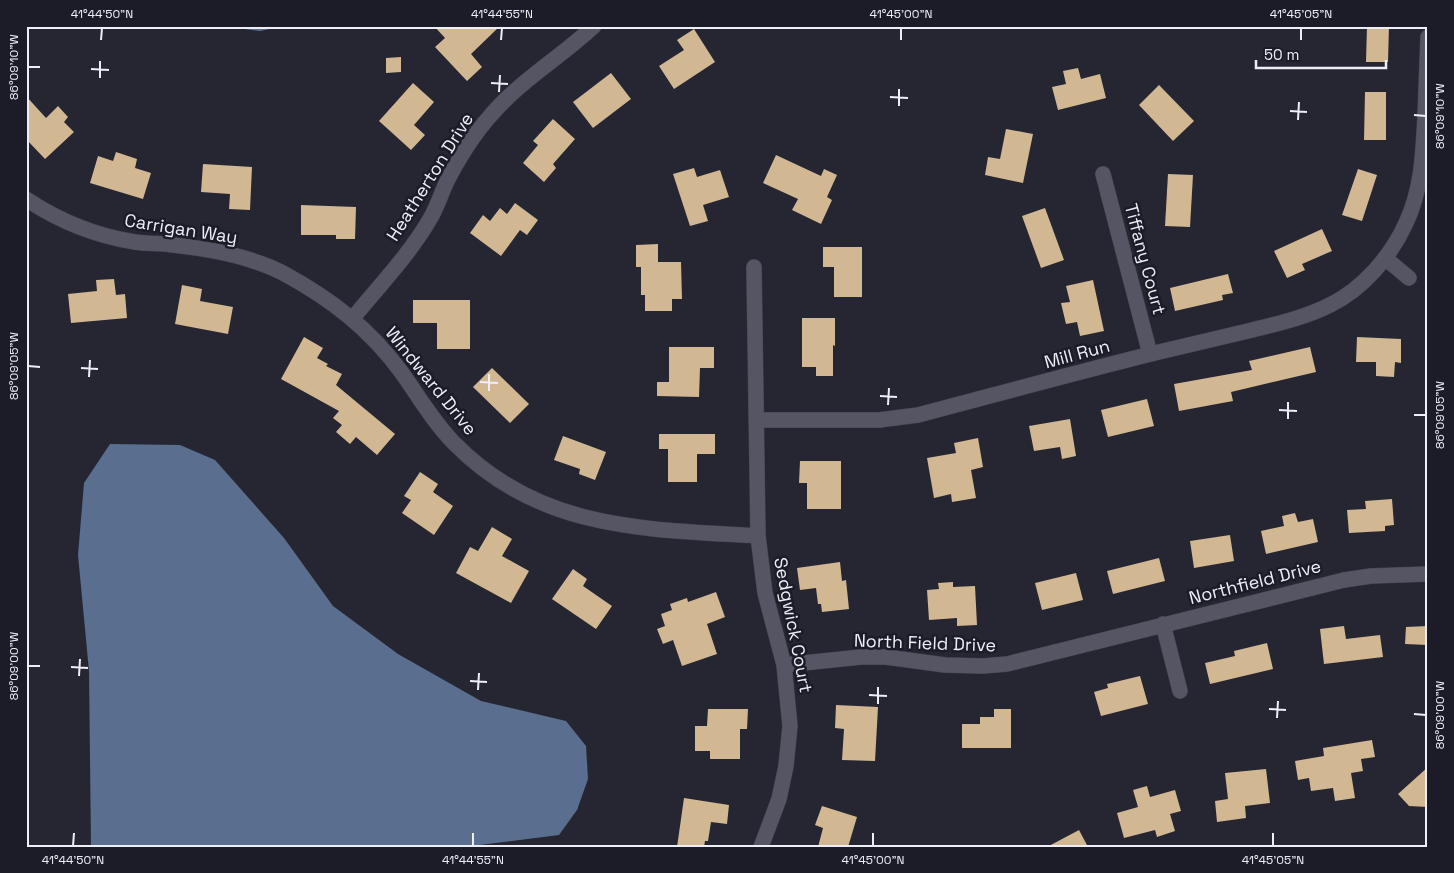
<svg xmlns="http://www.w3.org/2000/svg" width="1454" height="873" font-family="'Space Grotesk',sans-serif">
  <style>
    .water { fill: #5a6e8f }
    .building { fill: #d2b793 }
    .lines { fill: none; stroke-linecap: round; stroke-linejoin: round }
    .minor-casing { stroke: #44444e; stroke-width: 16 }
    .minor { stroke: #555563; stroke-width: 15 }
    .ticks { fill: none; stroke: #edeef6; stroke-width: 2 }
    .labels { text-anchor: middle; stroke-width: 5; stroke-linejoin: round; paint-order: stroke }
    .street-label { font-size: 18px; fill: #edeef6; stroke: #1c1c28 }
    .neatline { fill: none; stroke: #edeef6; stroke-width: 2 }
    .ticks-label { font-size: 12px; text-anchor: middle; fill: #edeef6 }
  </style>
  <rect width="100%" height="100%" fill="#262632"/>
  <g class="water">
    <path d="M222,26H284L260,31Z"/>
    <path d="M110,444L180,445L215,460L284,538L333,606L398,654L481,701L566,721L586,746L588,779L577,810L559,835L463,847H91L89,671L78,555L84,483Z"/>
  </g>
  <g class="building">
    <path d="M434,26H500L471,54L482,67L467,81L435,47L445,38Z"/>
    <path d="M1367,26H1389L1388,62H1366Z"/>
    <path d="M694,29L715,62L674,89L659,66L684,50L677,40Z"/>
    <path d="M401,57V72L386,73V58Z"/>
    <path d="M1078,68L1081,79L1100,74L1106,98L1058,110L1052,87L1066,84L1063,71Z"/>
    <path d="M611,73L631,99L593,128L573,102Z"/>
    <path d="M413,83L434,102L414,125L425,135L411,150L379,121Z"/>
    <path d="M1159,85L1194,121L1173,141L1139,105Z"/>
    <path d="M1365,92H1386V140H1364Z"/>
    <path d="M26,96L46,118L58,106L68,117L64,122L74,132L45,159L26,139Z"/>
    <path d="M553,119L575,139L553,164L556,168L544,182L523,163L538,145L533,141Z"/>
    <path d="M1006,129L1033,134L1023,183L985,175L988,157L1000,159Z"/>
    <path d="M116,152L137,159L135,168L151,173L143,199L90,183L98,156L113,161Z"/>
    <path d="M776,155L821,176L824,169L837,175L827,197L832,200L821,224L792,210L798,199L763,183Z"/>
    <path d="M203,164L252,167L250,210L229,209L230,194L201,192Z"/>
    <path d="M694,168L697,177L720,170L729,197L703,205L708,221L690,226L673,174Z"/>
    <path d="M1358,169L1377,175L1362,221L1342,215Z"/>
    <path d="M1168,174L1193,175L1190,227L1165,226Z"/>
    <path d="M515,203L538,220L527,235L520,230L501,256L470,233L483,215L490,221L500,208L507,214Z"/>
    <path d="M301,205L356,207L355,239H336V235H301Z"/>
    <path d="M1045,208L1064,260L1041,268L1022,216Z"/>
    <path d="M1322,229L1332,251L1302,264L1305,270L1287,278L1274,251Z"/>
    <path d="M658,244V262H681L682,299H672V311H645V295H641V267H636V245Z"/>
    <path d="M823,247H862V297H834V267H823Z"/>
    <path d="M1228,274L1233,293L1222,295L1223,300L1175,311L1170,288Z"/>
    <path d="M114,279L116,295L125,294L127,318L71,323L68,294L97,291L96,280Z"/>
    <path d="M1093,280L1104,331L1080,336L1077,322L1066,324L1061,303L1070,302L1066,286Z"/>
    <path d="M182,285L202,289L200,301L233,307L228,334L175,324Z"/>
    <path d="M413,300H470V349H437V323H413Z"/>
    <path d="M802,318H835V346L833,345V376H816V367H802Z"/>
    <path d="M304,337L323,348L317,358L328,364L326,366L342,374L336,385L395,434L377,455L356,437L350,444L336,432L342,425L333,418L339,411L281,379Z"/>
    <path d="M1357,337L1401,339V363L1395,362L1394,377L1376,376V362H1356Z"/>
    <path d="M669,347H714V368H700L699,397L657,396V382H669Z"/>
    <path d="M1310,347L1316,372L1231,392L1233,401L1179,411L1174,384L1252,370L1249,361Z"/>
    <path d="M492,368L529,404L510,423L473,387Z"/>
    <path d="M1147,399L1154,426L1108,437L1101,410Z"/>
    <path d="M1070,419L1076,456L1062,459L1060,447L1034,451L1029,426Z"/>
    <path d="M659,434H715V454H697V482H668V449H659Z"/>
    <path d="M563,436L606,452L595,480L579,474L580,469L554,460Z"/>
    <path d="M978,438L983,467L971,470L976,498L952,502L951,494L934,498L927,458L956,453L954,443Z"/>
    <path d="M800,461H841V509H807V483H799Z"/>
    <path d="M420,472L438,484L433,492L453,506L434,535L402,513L411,500L404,496Z"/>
    <path d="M1392,499L1394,525L1385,526V531L1349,533L1347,510L1366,509L1365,501Z"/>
    <path d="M1295,513L1298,522L1313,519L1318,542L1266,554L1261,531L1284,526L1282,516Z"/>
    <path d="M492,527L512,539L502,556L529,571L511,603L456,573L470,547L478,551Z"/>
    <path d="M1230,535L1234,561L1194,568L1190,541Z"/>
    <path d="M1159,558L1165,581L1113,594L1107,571Z"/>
    <path d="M840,562L842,581L846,580L849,609L822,612L821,604H818L816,588L800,590L797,568Z"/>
    <path d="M573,569L587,579L583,586L612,606L596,629L552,599Z"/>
    <path d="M1076,573L1083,600L1042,610L1035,583Z"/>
    <path d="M953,582V587L975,586L977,625L957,626V618L929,620L927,590L939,589L938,583Z"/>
    <path d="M716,592L725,617L707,624L717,654L682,666L673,640L663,644L657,629L665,626L661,614L672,610L670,604L687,598L688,602Z"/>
    <path d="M1344,626L1346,639L1380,635L1383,657L1324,664L1320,629Z"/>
    <path d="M1428,626V645L1405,644L1406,627Z"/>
    <path d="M1267,643L1273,669L1210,684L1205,663L1235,656L1234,651Z"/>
    <path d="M1140,676L1148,704L1101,716L1094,692L1108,688L1107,684Z"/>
    <path d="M836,705L878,707L875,761L842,760L844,729L835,728Z"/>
    <path d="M708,709H748L747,729H740V759H710V751H695V726H707Z"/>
    <path d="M994,709H1011V748H962V724H980V717H994Z"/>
    <path d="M1372,740L1375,757L1361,759L1363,771L1351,773L1355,798L1335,801L1333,788L1311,791L1309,778L1298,780L1295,761L1324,756L1323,748Z"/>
    <path d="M1428,767V807L1409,806L1398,794Z"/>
    <path d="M1266,769L1270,803L1245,806L1246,818L1217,822L1215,801L1228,799L1225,773Z"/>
    <path d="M1147,786L1150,797L1175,790L1181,811L1170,814L1175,831L1157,837L1155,830L1124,838L1117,813L1138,807L1133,790Z"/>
    <path d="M684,798L729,805L727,824L711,822L708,841H705L704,847H677Z"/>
    <path d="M822,806L857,817L848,847H818L823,828L815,825Z"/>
    <path d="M1079,830L1088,847H1047Z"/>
  </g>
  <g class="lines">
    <defs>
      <g id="minor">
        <path d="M1103,174L1150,354"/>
        <path d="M26,199C59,221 96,236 135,242C148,244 161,243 173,245C211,249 250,256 283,273C331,299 370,329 402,373C419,397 434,423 455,444C541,531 646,529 758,536"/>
        <path d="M1385,258L1409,278"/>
        <path d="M754,267L758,536L765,593L784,665L790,726L786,766L779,799L761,847"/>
        <path d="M353,318C379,286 409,255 430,219C437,207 441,194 447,181C459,158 473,135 491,115C521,80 561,57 594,26"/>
        <path d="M758,420H879L918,415C998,394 1078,372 1159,352C1189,345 1218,338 1248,331C1276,324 1304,318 1330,305C1363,289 1391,256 1406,223C1422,189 1423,153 1425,116C1426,89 1427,63 1428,37"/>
        <path d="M1163,624L1180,691"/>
        <path d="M784,665L861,657H886L945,665L983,666L1007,664L1344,580L1371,576L1428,574"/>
      </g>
    </defs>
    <use href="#minor" class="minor-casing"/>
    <use href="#minor" class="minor"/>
  </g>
  <path class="ticks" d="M101,40L102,28M501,40L502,28M901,40V28M1301,40V28M28,67H40M91,69L109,70M100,78V61M491,83L508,84M499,92L500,75M890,97L908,98M899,106V89M1290,111L1307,112M1414,115L1426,116M1298,120L1299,102M28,366L40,367M81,368L98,369M89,377L90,360M480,382L498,383M489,391V374M880,396L897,397M888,405L889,388M1279,410L1297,411M1414,415H1426M1288,419V402M28,666H40M71,667L88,668M79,676L80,659M470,681L487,682M478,690L479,673M869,695L887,696M878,704V687M1269,709L1286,710M1414,714L1426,715M1277,718L1278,701M73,846L74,833M473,846V833M873,846V833M1273,846V833"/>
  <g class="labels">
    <g class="street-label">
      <text transform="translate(430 177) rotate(-58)" y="6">Heatherton Drive</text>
      <text transform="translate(181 229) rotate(9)" y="6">Carrigan Way</text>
      <text transform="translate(1145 259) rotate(75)" y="6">Tiffany Court</text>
      <text transform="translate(1077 354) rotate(-15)" y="6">Mill Run</text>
      <text transform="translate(431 381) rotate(51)" y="6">Windward Drive</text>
      <text transform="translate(1255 582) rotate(-14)" y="6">Northfield Drive</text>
      <text transform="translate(793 625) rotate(79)" y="6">Sedgwick Court</text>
      <text transform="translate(925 643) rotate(2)" y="6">North Field Drive</text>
    </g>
  </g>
  <rect width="1454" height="873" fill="none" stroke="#1c1c28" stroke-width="55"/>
  <path d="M1256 60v8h130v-8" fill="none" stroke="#edeef6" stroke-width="2.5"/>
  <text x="1264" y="60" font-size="15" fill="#edeef6" stroke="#1c1c28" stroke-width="4" paint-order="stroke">50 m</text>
  <rect x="28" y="28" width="1398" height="818" class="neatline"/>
  <g class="ticks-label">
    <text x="102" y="18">41°44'50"N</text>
    <text x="502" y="18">41°44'55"N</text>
    <text x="901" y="18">41°45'00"N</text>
    <text x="1301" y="18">41°45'05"N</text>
    <text transform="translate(14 67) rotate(-90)" y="4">86°09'10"W</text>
    <text transform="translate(1440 116) rotate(-90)" y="4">86°09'10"W</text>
    <text transform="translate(14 366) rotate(-90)" y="4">86°09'05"W</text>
    <text transform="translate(1440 415) rotate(-90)" y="4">86°09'05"W</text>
    <text transform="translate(14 666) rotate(-90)" y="4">86°09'00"W</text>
    <text transform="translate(1440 715) rotate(-90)" y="4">86°09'00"W</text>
    <text x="73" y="864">41°44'50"N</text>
    <text x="473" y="864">41°44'55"N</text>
    <text x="873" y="864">41°45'00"N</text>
    <text x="1273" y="864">41°45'05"N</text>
  </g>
</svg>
